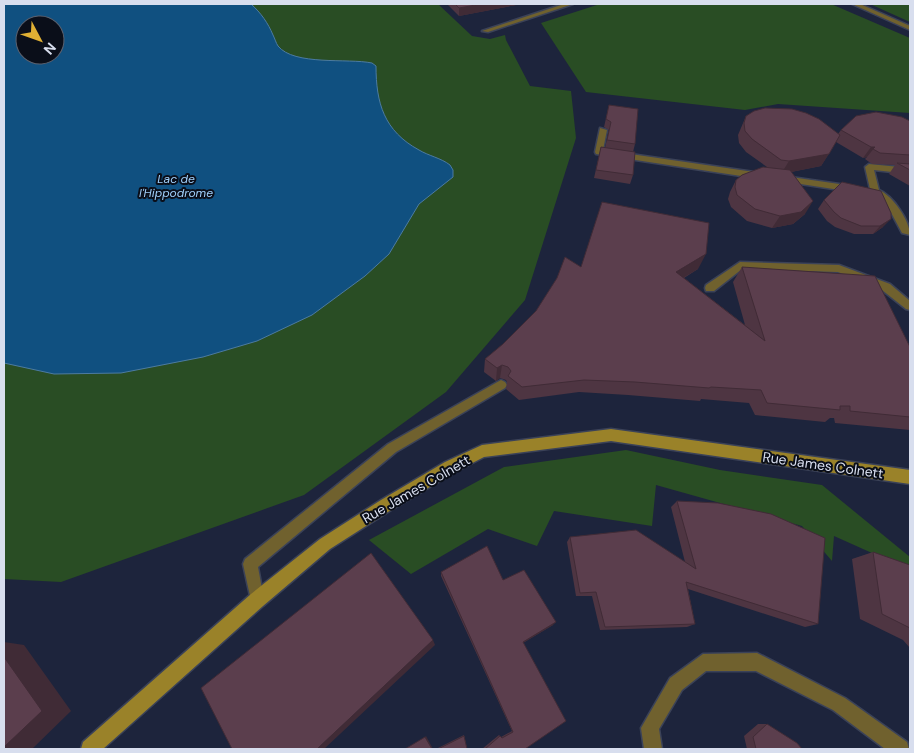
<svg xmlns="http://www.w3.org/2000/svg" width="914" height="753" font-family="'DM Sans',sans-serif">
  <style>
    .green { fill: #294d24; fill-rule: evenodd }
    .water { fill: #105080; stroke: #4c7ba1; fill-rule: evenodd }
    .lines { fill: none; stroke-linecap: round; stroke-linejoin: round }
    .lane-casing { stroke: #3b4258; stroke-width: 3 }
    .street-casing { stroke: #3b4258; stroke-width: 3 }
    .secondary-casing { stroke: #3b4258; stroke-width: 3 }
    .lane { fill: #70612e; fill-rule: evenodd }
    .street { fill: #70612e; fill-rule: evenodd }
    .secondary { fill: #9a8229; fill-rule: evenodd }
    .wall { fill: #4e3542 }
    .shaded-wall { fill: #402b36 }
    .building { fill: #5b3e4d; stroke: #402b36 }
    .labels { text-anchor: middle; stroke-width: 4; stroke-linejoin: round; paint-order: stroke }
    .far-water-label { font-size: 12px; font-style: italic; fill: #9fcef9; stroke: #0a0e19 }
    .street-label { font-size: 14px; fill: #d8deee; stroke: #0a0e19 }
  </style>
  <rect width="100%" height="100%" fill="#1d243c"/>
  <g class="green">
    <path d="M4,4H438L472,36L490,39L505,35L506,40L530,86L571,91L576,138L525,300L446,392L304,495L61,582L4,579ZM25,25H55V55H25Z"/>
    <path d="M600,4H831L910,38V113L778,104L745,110L586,92L541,23Z"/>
    <path d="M870,4H910V22Z"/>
    <path d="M626,450L720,470L822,485L910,557V570L834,536L832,561L802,526L656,485L652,526L554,511L537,546L488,529L411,574L369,540L504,467Z"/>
  </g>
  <path class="water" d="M4,4H251C261,13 268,23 273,35C275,39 276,43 278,46C294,66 348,58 372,63L376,66C376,103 384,131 419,150C429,156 441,158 450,165L453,170V177L419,204L389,254L365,276L312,315L257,341L203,357L121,373L54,374L4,363ZM25,25H55V55H25Z"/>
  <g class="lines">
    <defs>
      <g id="lane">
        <path d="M600,128L607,130L603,150L761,173L765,176L761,179L596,154L595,152Z"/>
        <path d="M869,164L910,168V174L874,170L879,190C893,196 910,221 910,235L902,233L886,203L867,191L870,189L865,167Z"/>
        <path d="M784,176L853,186L857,189L853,192L781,181L780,179Z"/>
        <path d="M740,262L839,265L890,284L910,301V310L906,309L882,290L838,272L742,269L714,291H706L705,288L706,285Z"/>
        <path d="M501,380L505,382L507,385L505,388L396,452L258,567L264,600L262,605L257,607L252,605L243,564L245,559L388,444Z"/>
      </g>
      <g id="street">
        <path d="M564,4H573L488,32L482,31Z"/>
        <path d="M852,4H860L910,26V30Z"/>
        <path d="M757,653L845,698L907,742L909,749H885L833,710L756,671H706L682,690L659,729L662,749H644L641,728L670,678L703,654Z"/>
      </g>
      <path id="secondary" d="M611,429L910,470V484L611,441L484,457L455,472L391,510L330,549L263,606L103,749H81L83,742L251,594L320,539L381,500L445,462L482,445Z"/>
    </defs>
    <use href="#lane" class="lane-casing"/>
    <use href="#street" class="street-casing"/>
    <use href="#secondary" class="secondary-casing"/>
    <use href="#lane" class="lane"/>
    <use href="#street" class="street"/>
    <use href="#secondary" class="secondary"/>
  </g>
  <g class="wall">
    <path d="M447,4H518L516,5L459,16Z"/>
    <path d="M609,105L635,144L633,152V175L630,184L594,178L601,147L605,148L609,130L604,127Z"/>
    <path d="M746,116L838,134L841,130L910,121V186L889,174L895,165L872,164L865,159L867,157L863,158L836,142L821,166L791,172L805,214L793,224L772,228L747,221L731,207L728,199L730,192L736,180L767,167L746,152L739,143L738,135Z"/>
    <path d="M824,200L883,227L873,234H854L835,227L827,221L818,209Z"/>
    <path d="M581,267L698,269L684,278L745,325L733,282L742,267L910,347V430L835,423L834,418H830L825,422L755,415L749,403L701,399L700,401L628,395L579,392L519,400L506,389L507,382L506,380L500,378L496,381L484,372L485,359L503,344Z"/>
    <path d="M677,501L818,624L805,627L688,589L695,624L687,627L600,630L592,596H576L567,542L570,537L685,562L671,507Z"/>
    <path d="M873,552L910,565V648L903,640L860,619L852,559Z"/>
    <path d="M441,572L553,625L523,643L525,749H482L499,735L501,737L512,731L441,576Z"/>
    <path d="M758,724H767L802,749H747L744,736Z"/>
    <path d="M464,735L467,749H436Z"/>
  </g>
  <g class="shaded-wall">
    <path d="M481,4H518L516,5L459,16V8Z"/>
    <path d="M871,147H875L867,157L863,158Z"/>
    <path d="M829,154L821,166L781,174L789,161Z"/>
    <path d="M813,201L805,214L793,224L772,228L780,216Z"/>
    <path d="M891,219L883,227L873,234L880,226Z"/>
    <path d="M706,254L698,269L669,286L676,272Z"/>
    <path d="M502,365L500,378L496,381L497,368Z"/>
    <path d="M556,622L553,625L521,644L523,642Z"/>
    <path d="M433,640L435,645L324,749H317Z"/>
    <path d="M4,642L24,645L71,711L32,749H4Z"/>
    <path d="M426,736L433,749H432L425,737Z"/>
  </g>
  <g class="building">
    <path d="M455,4H481L459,8Z"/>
    <path d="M609,105L638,109L635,144L607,140L611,122L606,119Z"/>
    <path d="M765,108L792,109L806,113L819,119L840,135L829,154L789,161L781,160L752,139L745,131L744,123L746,116L754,111Z"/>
    <path d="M876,112L902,117L910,121V155L880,153L873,149L875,147H871L841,130L856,116Z"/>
    <path d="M601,147L635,152L633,175L596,170Z"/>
    <path d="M897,163L910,164V170Z"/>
    <path d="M763,167L790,170L813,201L801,212L780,216L755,209L737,195L735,187L736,180L742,175Z"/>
    <path d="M842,182L881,191L891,213V219L880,226H861L841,218L834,212L824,200Z"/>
    <path d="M602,202L709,223L706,254L676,272L765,341L742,267L875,276L910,347V417L850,411V406H840V410L767,403L761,390L711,387L709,388L635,382L584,380L522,387L508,376L511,371L508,367L502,365L497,368L485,359L503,344L536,311L557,278L565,257L581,267Z"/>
    <path d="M677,501L718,503L771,514L825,538L818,624L686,582L695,624L605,627L596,592L580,593L570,537L636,530L696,569Z"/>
    <path d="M487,546L503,580L524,570L556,622L523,642L566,721L525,749H485L500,736L502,738L513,732L441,572Z"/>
    <path d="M873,552L910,565V628L882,614Z"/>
    <path d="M371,553L433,640L317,749H232L201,688Z"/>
    <path d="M4,657L42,711L4,747Z"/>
    <path d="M767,724L797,743L802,749H756L753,737Z"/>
    <path d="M464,736L467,749H438Z"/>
    <path d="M425,737L432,749H405Z"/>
  </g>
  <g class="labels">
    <g class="far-water-label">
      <text x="176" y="183">Lac de<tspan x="176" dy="14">l'Hippodrome</tspan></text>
    </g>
    <g class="street-label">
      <text transform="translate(823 465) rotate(8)" y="5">Rue James Colnett</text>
      <text transform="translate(416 489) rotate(-30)" y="5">Rue James Colnett</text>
    </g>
  </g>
  <rect width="914" height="753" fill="none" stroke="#d8deee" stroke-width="10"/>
  <g transform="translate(40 40) rotate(131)"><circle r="24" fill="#0a0e19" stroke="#5c616e"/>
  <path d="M0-4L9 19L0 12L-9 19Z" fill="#e0b034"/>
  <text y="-8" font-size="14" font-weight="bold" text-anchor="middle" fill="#d8deee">N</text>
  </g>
</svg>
